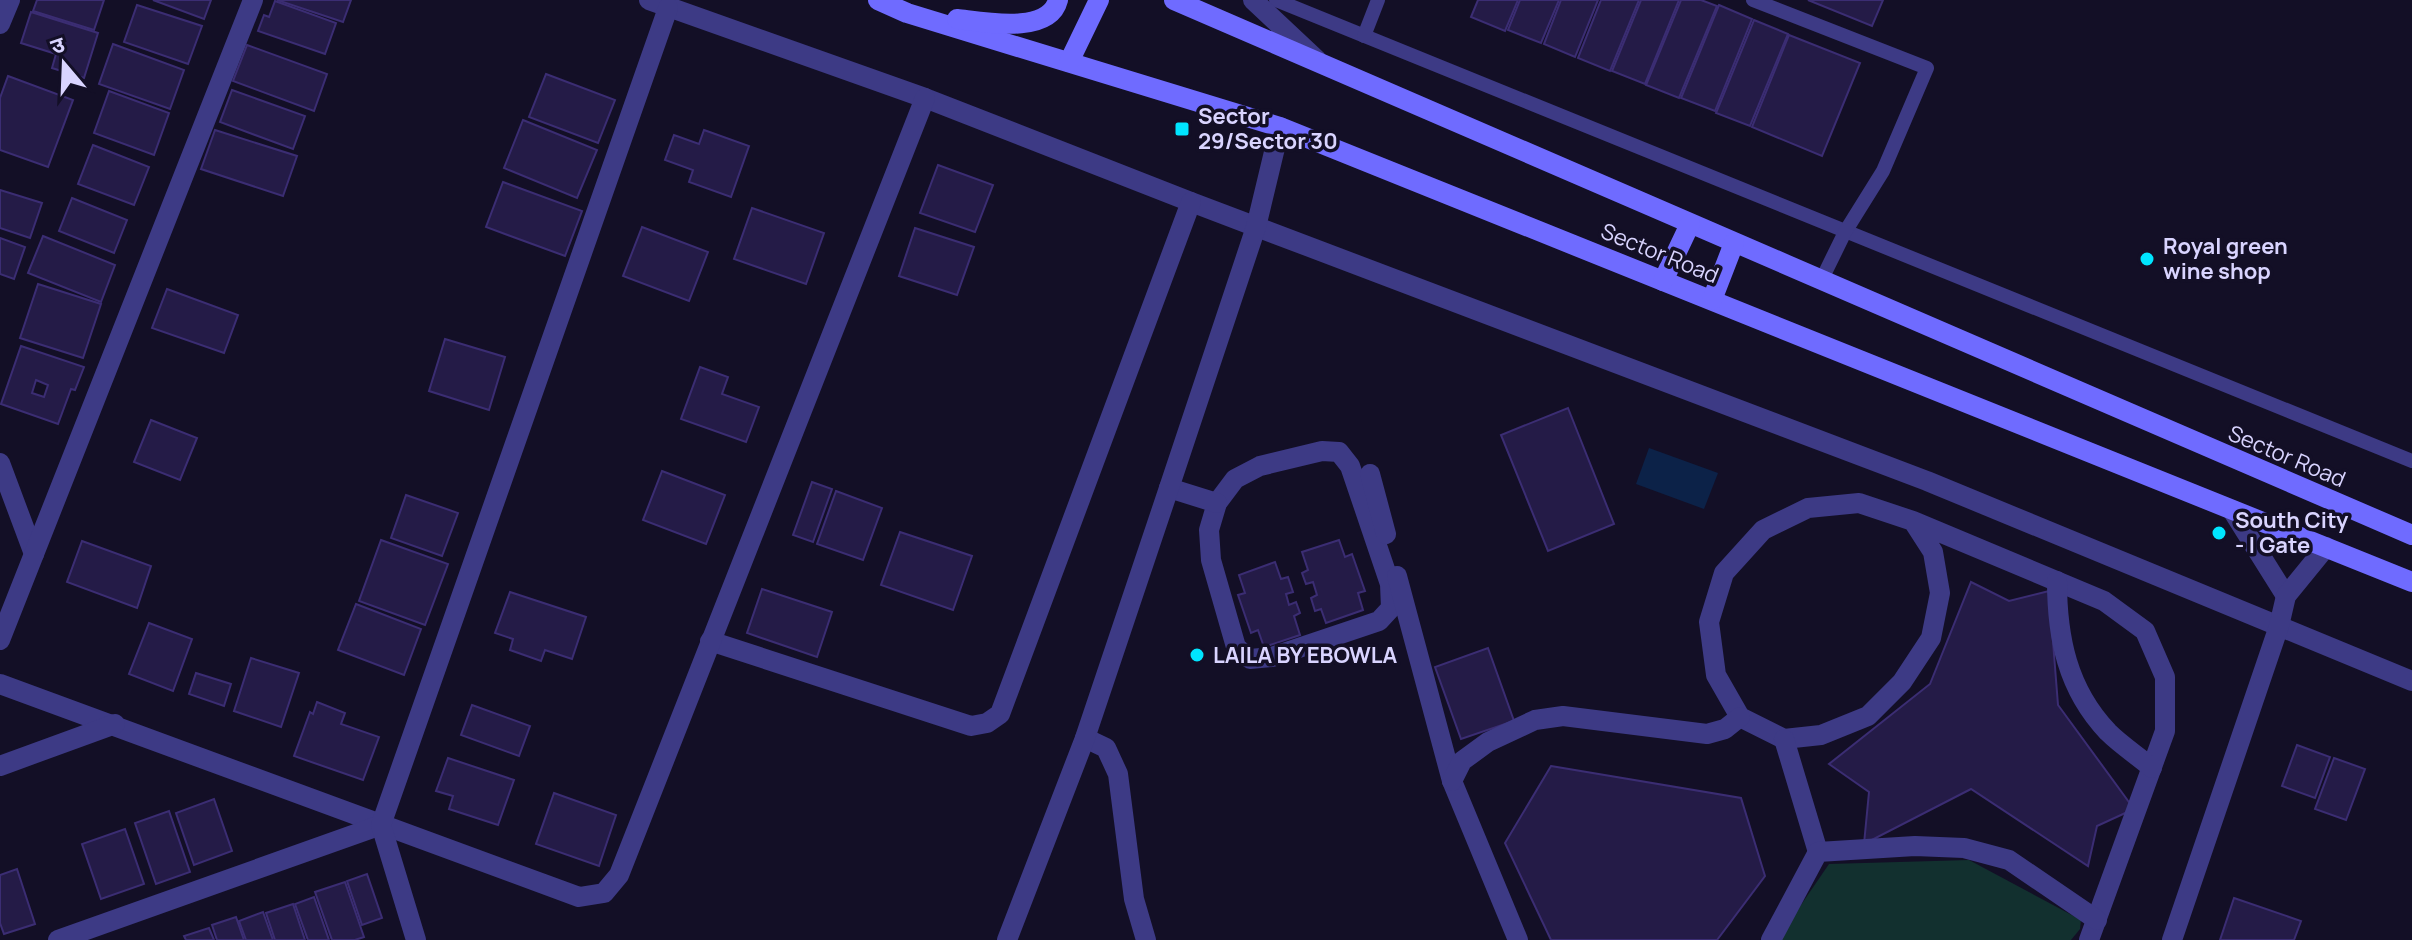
<svg xmlns="http://www.w3.org/2000/svg" width="2412" height="940" font-family="Manrope,'Noto Sans Devanagari',sans-serif">
  <style>
    .green { fill: #12302f }
    .water { fill: #0c2248 }
    .building { fill: #241b47; stroke: #3b2d73; stroke-width: 2; fill-rule: evenodd }
    .lines { fill: none; stroke-linecap: round; stroke-linejoin: round }
    .service { stroke: #3d3a85; stroke-width: 14 }
    .minor { stroke: #3d3a85; stroke-width: 20 }
    .tertiary { stroke: #3d3a85; stroke-width: 20 }
    .secondary { stroke: #6f6bff; stroke-width: 20 }
    .poi-dot { fill: #00e5ff; stroke: #130f26; stroke-width: 3 }
    .labels { text-anchor: middle; stroke-width: 7; stroke-linejoin: round; paint-order: stroke }
    .poi-label { font-size: 22px; font-weight: bold; fill: #d9d4ff; stroke: #130f26; text-anchor: start }
    .street-label { font-size: 22px; fill: #d9d4ff; stroke: #130f26 }
  </style>
  <rect width="100%" height="100%" fill="#130f26"/>
  <path class="green" d="M1969,860L2081,920L2080,929L2071,940H1777L1829,864Z"/>
  <path class="water" d="M1649,448L1718,473L1704,509L1636,484Z"/>
  <g class="building">
    <path d="M37,0H104L94,30L33,11Z"/>
    <path d="M153,0H211L204,19Z"/>
    <path d="M277,0H351L343,22Z"/>
    <path d="M1478,0H1518L1505,31L1471,17Z"/>
    <path d="M1520,0H1559L1541,43L1508,30Z"/>
    <path d="M1561,0H1598L1575,57L1544,44Z"/>
    <path d="M1601,0H1639L1610,71L1578,58Z"/>
    <path d="M1641,0H1679L1645,84L1612,71Z"/>
    <path d="M1681,0H1701L1717,6L1679,98L1646,85Z"/>
    <path d="M1808,0H1883L1872,26Z"/>
    <path d="M275,1L336,23L325,54L258,31L264,15L269,17Z"/>
    <path d="M137,5L202,26L188,64L124,42Z"/>
    <path d="M1719,5L1752,19L1715,111L1681,98Z"/>
    <path d="M31,12L98,33L84,78L52,68L56,54L21,43Z"/>
    <path d="M1754,20L1788,34L1750,126L1716,113Z"/>
    <path d="M1789,35L1860,63L1822,156L1752,127Z"/>
    <path d="M113,44L184,70L170,109L99,84Z"/>
    <path d="M247,45L327,74L314,111L233,81Z"/>
    <path d="M546,74L615,100L598,143L529,117Z"/>
    <path d="M8,76L73,100L48,167L0,150V98Z"/>
    <path d="M232,90L305,116L293,149L220,122Z"/>
    <path d="M109,91L169,113L154,155L94,133Z"/>
    <path d="M523,120L597,150L577,198L504,168Z"/>
    <path d="M215,130L297,156L283,196L201,169Z"/>
    <path d="M704,130L749,146L731,197L689,182L693,170L665,160L674,135L699,144Z"/>
    <path d="M93,145L149,167L134,205L78,184Z"/>
    <path d="M938,165L993,185L975,232L920,213Z"/>
    <path d="M503,182L582,211L565,256L486,227Z"/>
    <path d="M0,190L42,203L30,238L0,228Z"/>
    <path d="M72,198L127,220L114,253L59,231Z"/>
    <path d="M752,208L824,233L806,284L734,259Z"/>
    <path d="M642,227L708,252L689,301L623,276Z"/>
    <path d="M915,228L974,247L957,295L899,276Z"/>
    <path d="M43,236L115,265L101,302L28,273Z"/>
    <path d="M0,238L25,247L14,279L0,274Z"/>
    <path d="M38,284L101,304L83,358L20,338Z"/>
    <path d="M167,289L238,315L224,353L152,328Z"/>
    <path d="M445,339L505,357L489,410L429,391Z"/>
    <path d="M21,346L84,367L75,390L71,389L58,424L1,404ZM36,380L48,385L44,397L32,393Z"/>
    <path d="M700,367L728,377L722,394L759,407L746,442L681,419Z"/>
    <path d="M1568,408L1614,524L1548,551L1501,435Z"/>
    <path d="M151,420L197,438L180,480L134,462Z"/>
    <path d="M662,471L725,495L706,544L643,520Z"/>
    <path d="M812,482L832,489L813,542L793,535Z"/>
    <path d="M836,491L882,508L863,560L817,544Z"/>
    <path d="M406,495L458,513L442,556L391,538Z"/>
    <path d="M900,532L972,556L953,610L881,585Z"/>
    <path d="M381,540L448,564L425,625L359,601Z"/>
    <path d="M1339,540L1345,557L1352,554L1365,591L1358,593L1363,610L1326,623L1321,609L1315,611L1311,598L1317,595L1313,582L1306,584L1302,573L1308,570L1302,552Z"/>
    <path d="M82,541L151,566L137,608L67,582Z"/>
    <path d="M1275,562L1281,579L1288,577L1293,592L1286,594L1289,605L1296,602L1300,613L1294,616L1300,635L1264,647L1258,630L1251,633L1238,595L1245,593L1239,575Z"/>
    <path d="M1971,582L2009,601L2049,591L2058,705L2134,809L2097,826L2088,866L1971,789L1864,844L1869,792L1829,764L1930,684Z"/>
    <path d="M762,589L832,612L817,657L747,633Z"/>
    <path d="M510,592L586,617L572,659L545,650L541,661L510,650L513,639L495,633Z"/>
    <path d="M356,604L421,629L404,675L338,650Z"/>
    <path d="M149,623L192,639L173,691L129,674Z"/>
    <path d="M1488,648L1514,721L1461,739L1435,667Z"/>
    <path d="M251,658L299,673L281,727L234,711Z"/>
    <path d="M196,673L231,684L224,706L189,694Z"/>
    <path d="M317,702L345,713L341,724L379,737L363,780L294,756L310,712L313,714Z"/>
    <path d="M472,705L530,726L519,756L461,735Z"/>
    <path d="M2297,745L2330,757L2315,798L2282,786Z"/>
    <path d="M448,758L514,780L498,825L449,809L453,796L436,791Z"/>
    <path d="M2334,758L2365,769L2346,820L2315,809Z"/>
    <path d="M1551,766L1741,798L1765,876L1717,940H1551L1505,843Z"/>
    <path d="M554,793L616,815L599,866L536,844Z"/>
    <path d="M214,799L232,851L194,865L176,813Z"/>
    <path d="M169,811L190,872L156,884L135,823Z"/>
    <path d="M125,829L144,884L101,899L82,844Z"/>
    <path d="M17,869L35,924L4,934L0,923V875Z"/>
    <path d="M367,874L382,918L362,925L347,881Z"/>
    <path d="M345,882L364,937L355,940H332L315,892Z"/>
    <path d="M314,897L329,940H308L295,904Z"/>
    <path d="M2234,898L2301,921L2294,940H2220Z"/>
    <path d="M293,904L305,940H275L266,913Z"/>
    <path d="M263,912L273,940H246L239,921Z"/>
    <path d="M236,917L244,940H217L212,925Z"/>
    <path d="M209,928L214,940H186L184,936Z"/>
  </g>
  <g class="lines">
    <g class="service">
      <path d="M1276,0L2412,461"/>
      <path d="M1753,0L1927,68L1883,171L1845,232L1821,281"/>
      <path d="M1364,36L1378,0"/>
    </g>
    <g class="minor">
      <path d="M649,0L925,98L1191,202L1927,481L2412,681"/>
      <path d="M0,24L10,0"/>
      <path d="M1322,451L1339,452L1350,466L1390,584L1391,608L1379,621L1272,657L1250,659L1236,647L1211,560L1209,530L1217,503L1235,479L1260,466Z"/>
      <path d="M0,463L34,554"/>
      <path d="M1370,474L1386,534"/>
      <path d="M1169,488L1217,503"/>
      <path d="M2232,510L2286,596"/>
      <path d="M1913,521L1933,552L1940,593L1931,638L1902,682L1868,716L1821,735L1784,739L1740,717L1716,675L1709,622L1724,573L1763,530L1808,508L1859,503L1913,521L2104,601L2145,631L2165,677V731L2089,940"/>
      <path d="M1397,576L1452,781L1518,940"/>
      <path d="M2057,581C2057,637 2067,689 2108,732C2121,745 2138,756 2152,768"/>
      <path d="M0,640L253,0"/>
      <path d="M710,641L971,726L987,723L1000,714L1191,202"/>
      <path d="M0,684L579,897L604,893L619,875L925,98"/>
      <path d="M1085,738L1106,748L1118,774L1134,899L1146,940"/>
      <path d="M1784,739L1818,852"/>
      <path d="M0,766L115,724"/>
      <path d="M1452,781L1462,761L1488,742L1535,720L1563,716L1707,734L1725,729L1740,717"/>
      <path d="M58,940L381,825"/>
      <path d="M416,940L381,825L668,8"/>
      <path d="M1007,940L1085,738L1169,488L1256,227L1280,127"/>
      <path d="M1771,940L1818,852L1915,846L1964,848L2009,860L2097,920"/>
      <path d="M2172,940L2279,626L2286,596L2326,547"/>
    </g>
    <path class="tertiary" d="M1253,0L1317,60"/>
    <g class="secondary">
      <path d="M878,0L907,13L1280,127L2412,582"/>
      <path d="M1174,0L2412,535"/>
      <path d="M957,19C984,22 1049,35 1058,0"/>
      <path d="M1069,62L1099,0"/>
      <path d="M1663,281L1690,224"/>
      <path d="M1712,300L1734,243"/>
    </g>
  </g>
  <g class="poi-dot">
    <rect x="1174" y="121" width="16" height="16" rx="4"/>
    <circle cx="2147" cy="259" r="8"/>
    <circle cx="2219" cy="533" r="8"/>
    <circle cx="1197" cy="655" r="8"/>
  </g>
  <g class="labels">
    <g class="poi-label">
      <text x="1198" y="124">Sector<tspan x="1198" dy="25">29/Sector 30</tspan></text>
      <text x="2163" y="254">Royal green<tspan x="2163" dy="25">wine shop</tspan></text>
      <text x="2235" y="528">South City<tspan x="2235" dy="25">- I Gate</tspan></text>
      <text x="1213" y="663">LAILA BY EBOWLA</text>
    </g>
    <g class="street-label">
      <text transform="translate(1660 253) rotate(22)" y="8">Sector Road</text>
      <text transform="translate(2287 456) rotate(23)" y="8">Sector Road</text>
    </g>
  </g>
  <g transform="translate(64 64) rotate(341)" stroke="#130f26" stroke-width="6" paint-order="stroke">
  <path d="M0-6L14 30L0 20L-14 30Z" fill="#d9d4ff"/>
  <text y="-12" font-size="22" font-weight="bold" text-anchor="middle" fill="#d9d4ff">उ</text>
  </g>
</svg>
